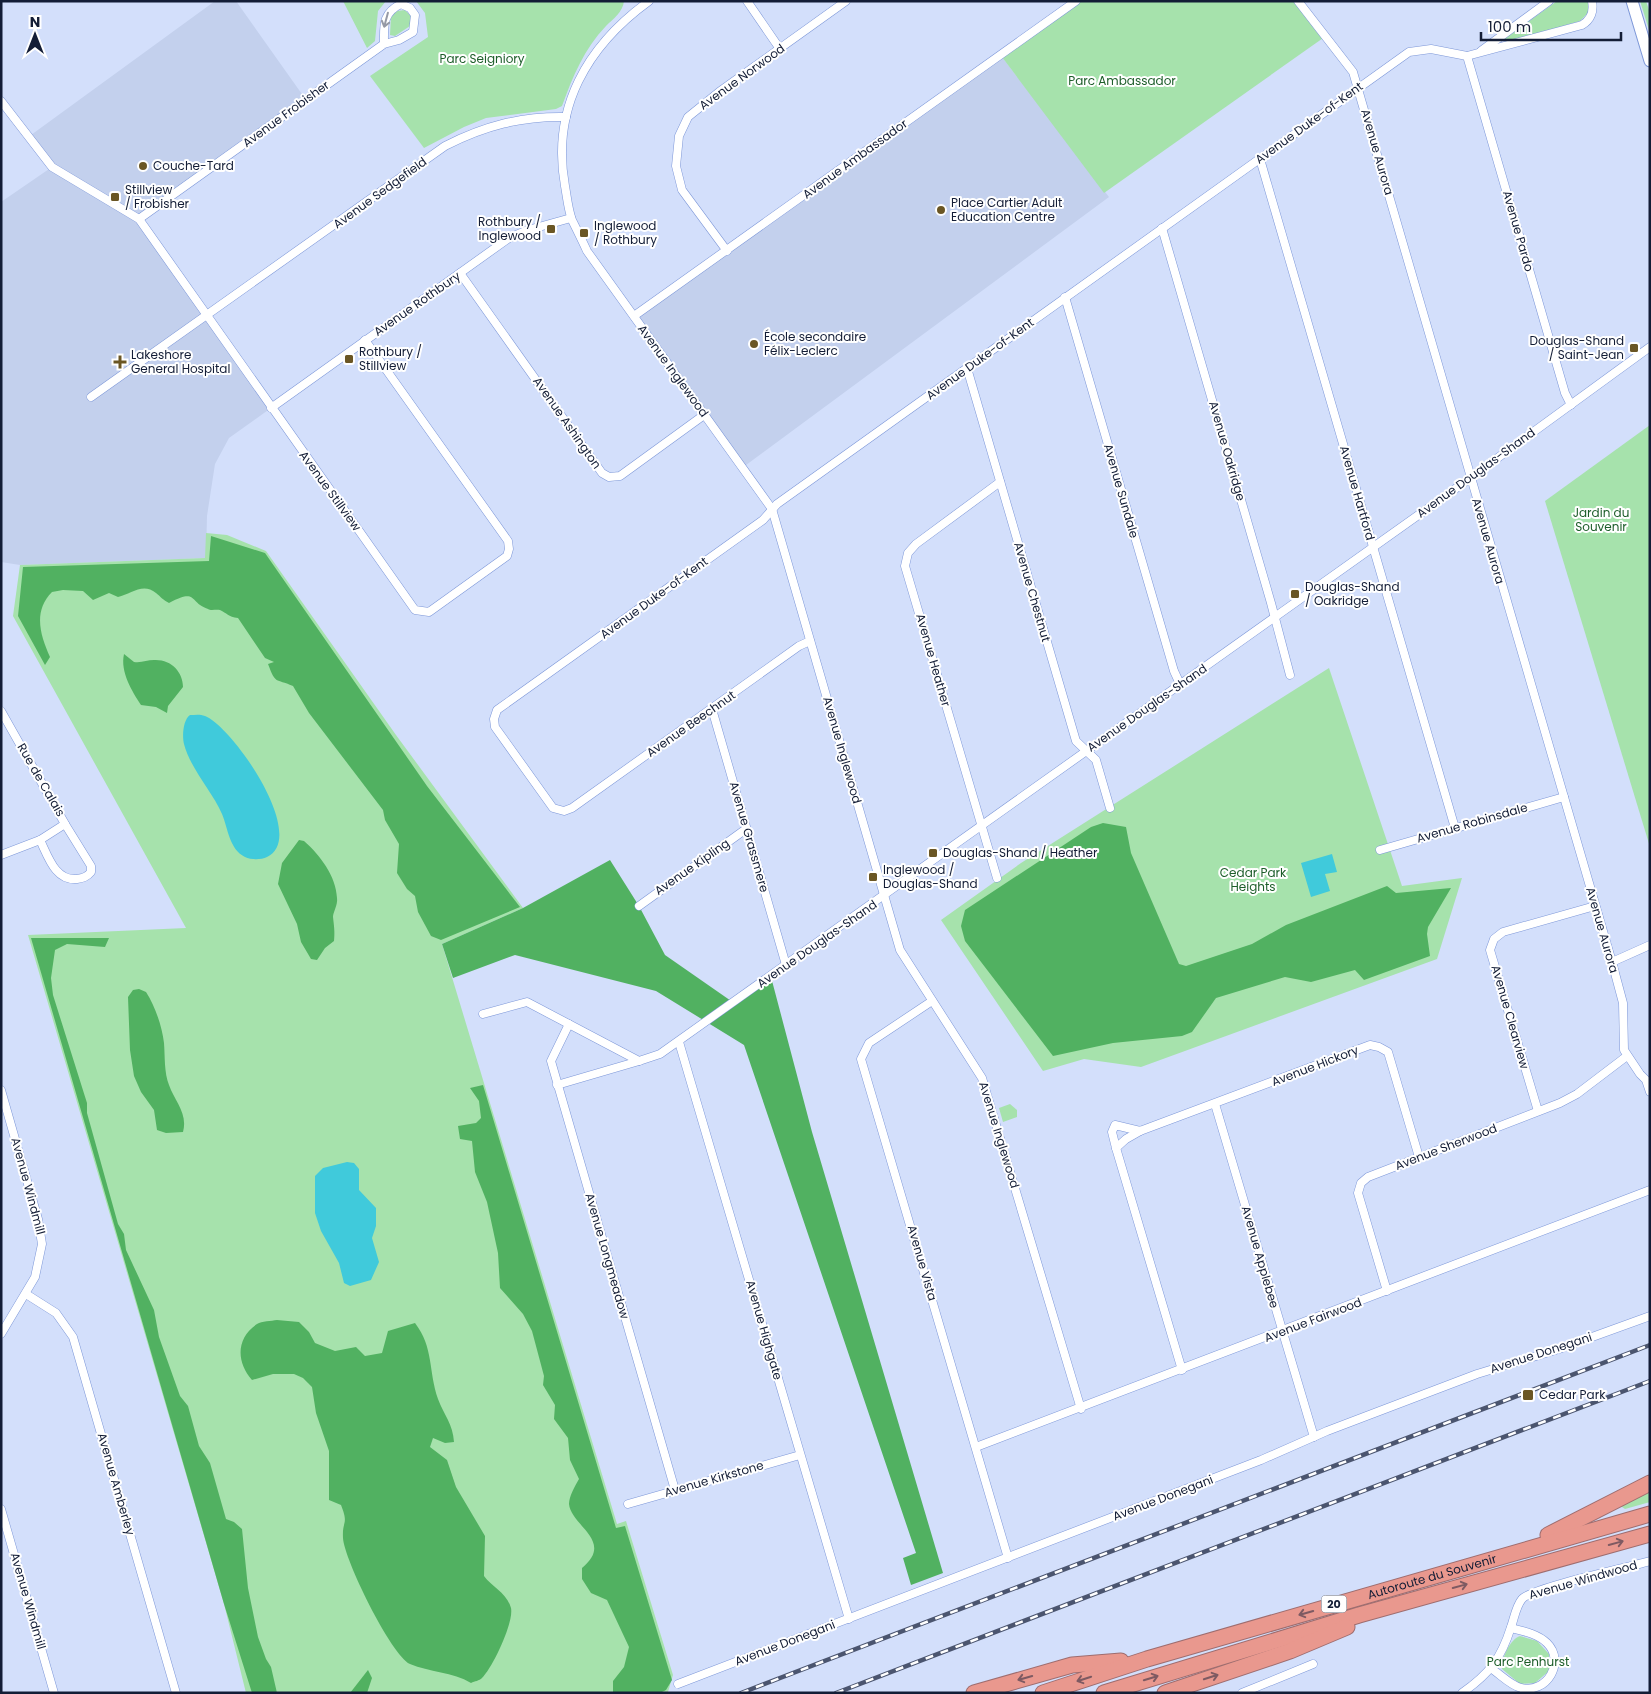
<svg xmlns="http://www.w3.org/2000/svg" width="1651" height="1694" font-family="Poppins,sans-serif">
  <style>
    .built { fill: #c3d0ed }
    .green { fill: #a6e2ac }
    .forest { fill: #51b161 }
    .water { fill: #40cadb }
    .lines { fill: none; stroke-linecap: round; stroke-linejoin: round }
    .street-casing { stroke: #7d97d8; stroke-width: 9 }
    .secondary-casing { stroke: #7d97d8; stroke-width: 13 }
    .highway-casing { stroke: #9e6d6f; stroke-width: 17 }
    .street { stroke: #fff; stroke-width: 8 }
    .secondary { stroke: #fff; stroke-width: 11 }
    .highway { stroke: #e9988e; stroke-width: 15 }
    .rail-casing { stroke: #4b556f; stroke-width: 4.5 }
    .rail { stroke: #fff; stroke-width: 2.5; stroke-dasharray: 8; stroke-linecap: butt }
    .oneway { stroke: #9599a5 }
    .oneway2 { stroke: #7e5a62 }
    .poi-dot { fill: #6a5624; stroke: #fff; stroke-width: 2 }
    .labels { text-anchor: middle; stroke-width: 4; stroke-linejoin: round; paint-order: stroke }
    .shield { fill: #fff; stroke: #5a6172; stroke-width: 1 }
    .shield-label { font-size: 11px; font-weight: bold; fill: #131d36 }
    .park-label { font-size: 12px; fill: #1d5e2a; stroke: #fff }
    .street-label { font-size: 12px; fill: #131d36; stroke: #fff }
    .poi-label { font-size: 12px; fill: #131d36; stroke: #fff; text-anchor: start }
  </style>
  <rect width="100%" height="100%" fill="#d3dffb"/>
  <g class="built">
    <path d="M215,1H236L304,97L139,219L271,408L229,438L215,464L207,516L206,558L20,565L1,562V202L52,167L31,135Z"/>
    <path d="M1002,57L1109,197L742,468L634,316L772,223Z"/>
  </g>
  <g class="green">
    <path d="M343,1H386L378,11L375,41L367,48Z"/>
    <path d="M416,1H624C623,12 613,19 606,26C584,49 573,76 562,106L556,109L486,118L464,127L424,148L370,76L428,37L425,13Z"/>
    <path d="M1079,1H1297L1326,36L1104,193L1002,57Z"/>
    <path d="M1557,1H1588V13L1580,21L1506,43L1504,39Z"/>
    <path d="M1640,1H1646L1650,13V33Z"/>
    <path d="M405,10L411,16L410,26L395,36L390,35L391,16L397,11Z"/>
    <path d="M1650,425V847L1545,501Z"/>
    <path d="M206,533L227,535L266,551L396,735L523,908L442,944L617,1524L626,1521L673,1675L668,1692L246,1693L224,1604L28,935L186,928L13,616L20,565L205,558Z"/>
    <path d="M1329,668L1402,886L1462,878L1437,959L1141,1067L1084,1059L1043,1071L941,920L1021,863Z"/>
    <path d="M1010,1104L1017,1110V1117L1003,1122L999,1108Z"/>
    <path d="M1650,1486V1502L1625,1509L1622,1507V1504Z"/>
    <path d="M1520,1636L1537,1641L1549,1654V1671L1535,1683L1520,1684L1502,1669C1501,1659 1510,1639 1520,1636Z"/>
  </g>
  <g class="forest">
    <path d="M211,536L265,553L427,786L520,907L441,940L431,936L418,912L415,896L407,889L397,873L399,844L385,820L383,810L309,713L293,686C275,678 276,685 268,664L274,662L265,658L238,618C228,617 227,613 220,610C216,609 211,611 208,609C188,602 198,588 169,603C163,600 161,597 156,593C143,582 131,594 118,597L109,593L93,600L83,591L63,590L52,592C33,611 40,635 50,657L45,665L18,616L23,567L209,561Z"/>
    <path d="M124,654L134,662C142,663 147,660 154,660C171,659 183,672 183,687L168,706L167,713L156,707L141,705C132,691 120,672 124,654Z"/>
    <path d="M1103,823L1126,827L1131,853L1179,964L1186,966L1252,944L1286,925L1387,886L1396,893L1451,888L1428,927L1427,934L1430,956L1364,980L1355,970L1311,982L1285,977L1216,998L1192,1032L1182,1036L1113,1043L1053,1056L965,941L961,926L965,910L1091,827Z"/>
    <path d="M299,840L304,841C320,855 336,876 337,898C338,905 333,912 333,917C334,926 335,932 334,941L325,948L317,960L311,959L301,942L297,924L278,884L282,863Z"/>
    <path d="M610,860L639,906L665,955L734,1003L771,977L812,1132L943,1573L911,1585L903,1558L916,1553L744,1045L656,991L515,955L453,978L442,944L523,908Z"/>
    <path d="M31,938H109L105,947L67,944L55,950L51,978L53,995L87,1103V1113L118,1224L124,1234L126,1250L154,1310L159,1337L180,1396L188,1406L199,1446L210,1463L226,1519L234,1522L242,1529L248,1588L258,1637L266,1659L271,1667L277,1693H252L224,1604Z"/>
    <path d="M139,989L146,992C155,1006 162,1026 164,1043C165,1056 164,1073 169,1085C175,1102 188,1113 183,1132L166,1133L157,1130L154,1110L141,1092L134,1076L130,1050L128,997L133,990Z"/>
    <path d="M483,1085L616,1528L625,1526L672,1680L666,1690L660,1693H613V1681L624,1667L629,1647L607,1600L591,1593L582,1579V1568C615,1541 571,1526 569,1504C569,1496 575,1486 579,1479L570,1460L568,1438L554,1419L555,1405L543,1385L544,1376L532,1331L523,1314L500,1288L498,1253L487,1202L475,1172L472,1141L460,1139L458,1126L476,1123L481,1118L479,1101L470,1088Z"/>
    <path d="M277,1320L299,1322L309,1332L315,1343L335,1351L356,1347L365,1356L382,1353L388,1331L415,1323C434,1348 428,1370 438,1399C444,1415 453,1424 454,1442L445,1443L433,1438L430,1447L447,1460L456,1487L485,1536L484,1576C492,1587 507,1593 511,1608C514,1622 493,1667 482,1678C479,1681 475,1681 471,1683C453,1672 429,1672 410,1664C391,1655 344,1559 343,1538C342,1520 349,1525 341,1505L329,1500V1451L316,1413L312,1387L303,1378L294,1374H273L252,1380C236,1362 236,1338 257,1324C262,1321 271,1321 277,1320Z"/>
    <path d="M368,1670L372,1678L367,1693H350Z"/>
  </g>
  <g class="water">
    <path d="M190,715C195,715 200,714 205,716C233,727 309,837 267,857C261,860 251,860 245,857C229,849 228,828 222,814C212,791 190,768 184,744C182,736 183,720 190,715Z"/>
    <path d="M1332,854L1337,872L1325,874L1330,891L1311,897L1301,863Z"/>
    <path d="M347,1162L354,1163L359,1169V1190L376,1208V1226L372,1238L379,1262L371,1280L350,1286L344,1283L339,1263L321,1231L315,1213V1176L323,1168Z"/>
  </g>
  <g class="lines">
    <defs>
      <g id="street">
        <path d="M649,1C587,46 551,108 565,186C567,197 568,209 572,220C577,230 582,240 587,251L772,509L900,950L982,1078L1081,1409"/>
        <path d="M747,1L780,49"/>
        <path d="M1298,1L1353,72L1612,962L1623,1003L1624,1050L1640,1074L1646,1080L1650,1092"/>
        <path d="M1481,51L1549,1"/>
        <path d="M1467,56L1565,393L1571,405"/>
        <path d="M1,101L52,167L139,219L415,610L429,612L507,556L509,549L508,541L365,340"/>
        <path d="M1260,159L1455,828"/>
        <path d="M139,219L384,44L399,40L413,32L415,15L410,8L401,4C382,13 384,26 384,44"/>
        <path d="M1162,228L1271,603L1290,675"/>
        <path d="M727,251L682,190L676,166L679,136L688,117L719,92L846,1"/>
        <path d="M460,273L602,473L609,477L620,476L704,415"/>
        <path d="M1065,297L1174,671L1180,684"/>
        <path d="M634,316L1076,1"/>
        <path d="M967,368L1076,741L1096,760L1110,808"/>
        <path d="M91,397L445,146C484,126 521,116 566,117"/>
        <path d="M271,408L509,238L528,230L571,218"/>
        <path d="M810,641L799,646L572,808L564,811L553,808L495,727L494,719L497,710L763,520L777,504L1409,52L1431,49L1467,56L1582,25C1591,20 1594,11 1592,1"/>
        <path d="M712,709L786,965"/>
        <path d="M1,711L65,824L40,840L1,855"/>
        <path d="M40,840C48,856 55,881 77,879C83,878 87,877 91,872V866L65,824"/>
        <path d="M1380,850L1564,797"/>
        <path d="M997,878L905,566L908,553L916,544L1000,482"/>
        <path d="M639,906L746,829"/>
        <path d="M1612,962L1650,945"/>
        <path d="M932,1001L869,1043L861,1059L1008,1558"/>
        <path d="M483,1014L527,1002L639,1061L660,1054L1455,489L1650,347"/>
        <path d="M569,1024L551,1061L675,1490"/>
        <path d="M679,1042L849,1619"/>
        <path d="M557,1085L639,1061"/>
        <path d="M1,1090L38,1219L42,1244L35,1277L1,1334"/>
        <path d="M1215,1104L1314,1437"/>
        <path d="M1538,1111L1490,950L1494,939L1503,932L1595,906"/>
        <path d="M1116,1148L1126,1139L1140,1131"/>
        <path d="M1387,1291L1358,1193L1361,1183L1368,1177L1560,1103L1577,1094L1627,1056"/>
        <path d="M26,1294L56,1313L73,1337L176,1693"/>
        <path d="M1182,1370L1116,1148L1112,1132L1115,1125L1140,1131L1370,1045L1379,1047L1388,1052L1419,1157"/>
        <path d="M976,1447L1650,1190"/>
        <path d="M628,1504L800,1455"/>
        <path d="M1,1509L54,1693"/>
        <path d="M1492,1669C1501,1675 1510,1685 1521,1688C1547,1694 1566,1662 1547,1643C1538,1634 1523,1631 1511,1628"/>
        <path d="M678,1684L1261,1460L1327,1431L1477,1374L1559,1349L1650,1316"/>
        <path d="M1242,1693L1313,1664"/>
        <path d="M1462,1693C1489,1674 1501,1659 1511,1627C1514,1619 1516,1606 1522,1599C1531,1588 1630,1567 1650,1561"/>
      </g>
      <path id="secondary" d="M1632,1L1650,61"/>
      <g id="highway">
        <path d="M1548,1535L1650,1483"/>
        <path d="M974,1693L1072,1665L1121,1661"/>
        <path id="s1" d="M1043,1693L1147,1659L1650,1514"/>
        <path d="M1104,1693L1359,1615L1650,1534"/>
        <path d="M1165,1693L1290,1651L1347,1627"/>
      </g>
    </defs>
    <use href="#street" class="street-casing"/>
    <use href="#secondary" class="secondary-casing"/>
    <use href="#highway" class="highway-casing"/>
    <use href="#street" class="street"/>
    <use href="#secondary" class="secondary"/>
    <use href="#highway" class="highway"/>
    <defs>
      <g id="rail">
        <path d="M741,1693L1650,1345"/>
        <path d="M836,1693L1650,1381"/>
      </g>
    </defs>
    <use href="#rail" class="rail-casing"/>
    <use href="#rail" class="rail"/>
  </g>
  <defs><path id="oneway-shaft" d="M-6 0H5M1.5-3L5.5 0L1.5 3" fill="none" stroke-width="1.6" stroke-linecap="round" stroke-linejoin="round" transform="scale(1.25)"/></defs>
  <use class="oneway" href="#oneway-shaft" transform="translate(386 20) rotate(105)"/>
  <g class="oneway2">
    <use href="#oneway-shaft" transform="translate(1616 1543) rotate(-15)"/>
    <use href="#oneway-shaft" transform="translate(1460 1586) rotate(-15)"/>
    <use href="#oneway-shaft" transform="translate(1306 1613) rotate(164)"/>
    <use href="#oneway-shaft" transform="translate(1211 1677) rotate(-18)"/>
    <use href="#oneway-shaft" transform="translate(1025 1678) rotate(164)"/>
    <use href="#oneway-shaft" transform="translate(1151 1678) rotate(-17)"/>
    <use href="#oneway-shaft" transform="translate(1084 1679) rotate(162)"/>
  </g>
  <g class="poi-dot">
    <circle cx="143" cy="166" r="5"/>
    <rect x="110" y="192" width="10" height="10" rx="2.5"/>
    <circle cx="941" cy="210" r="5"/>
    <rect x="546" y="224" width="10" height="10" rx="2.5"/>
    <rect x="579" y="228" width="10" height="10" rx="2.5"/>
    <circle cx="754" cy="344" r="5"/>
    <rect x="1629" y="343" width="10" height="10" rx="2.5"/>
    <rect x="344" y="354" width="10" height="10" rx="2.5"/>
    <path d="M117.5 354.5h5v5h5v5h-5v5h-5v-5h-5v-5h5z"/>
    <rect x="1290" y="589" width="10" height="10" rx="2.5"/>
    <rect x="928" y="848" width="10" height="10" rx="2.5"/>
    <rect x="868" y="872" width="10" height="10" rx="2.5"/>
    <rect x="1522" y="1389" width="12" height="12" rx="2.5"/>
  </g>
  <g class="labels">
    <rect class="shield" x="1321.5" y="1595.5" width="25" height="17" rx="4"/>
    <g class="shield-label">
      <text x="1334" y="1608">20</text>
    </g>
    <g class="park-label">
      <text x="482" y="63">Parc Seigniory</text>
      <text x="1122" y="85">Parc Ambassador</text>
      <text x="1601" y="517">Jardin du<tspan x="1601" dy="14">Souvenir</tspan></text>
      <text x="1253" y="877">Cedar Park<tspan x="1253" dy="14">Heights</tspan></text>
      <text x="1528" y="1666">Parc Penhurst</text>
    </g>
    <g class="street-label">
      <text transform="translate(742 77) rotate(-36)" y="4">Avenue Norwood</text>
      <text transform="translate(286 114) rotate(-36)" y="4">Avenue Frobisher</text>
      <text transform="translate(1309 123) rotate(-36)" y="4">Avenue Duke-of-Kent</text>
      <text transform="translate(1377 152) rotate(74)" y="4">Avenue Aurora</text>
      <text transform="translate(855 159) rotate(-36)" y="4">Avenue Ambassador</text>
      <text transform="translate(380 193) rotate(-36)" y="4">Avenue Sedgefield</text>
      <text transform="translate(1518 231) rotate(74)" y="4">Avenue Pardo</text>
      <text transform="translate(417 304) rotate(-35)" y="4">Avenue Rothbury</text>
      <text transform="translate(980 359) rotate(-36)" y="4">Avenue Duke-of-Kent</text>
      <text transform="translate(673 371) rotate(54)" y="4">Avenue Inglewood</text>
      <text transform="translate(567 423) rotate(55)" y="4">Avenue Ashington</text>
      <text transform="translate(1227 451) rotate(74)" y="4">Avenue Oakridge</text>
      <text transform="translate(1476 473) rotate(-36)" y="4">Avenue Douglas-Shand</text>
      <text transform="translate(330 491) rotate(54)" y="4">Avenue Stillview</text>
      <text transform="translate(1121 491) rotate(74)" y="4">Avenue Sundale</text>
      <text transform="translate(1357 493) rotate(74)" y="4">Avenue Hartford</text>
      <text transform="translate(1488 541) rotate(74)" y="4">Avenue Aurora</text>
      <text transform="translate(1032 592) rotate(74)" y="4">Avenue Chestnut</text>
      <text transform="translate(654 598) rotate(-36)" y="4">Avenue Duke-of-Kent</text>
      <text transform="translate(933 660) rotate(74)" y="4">Avenue Heather</text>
      <text transform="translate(1147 708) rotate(-35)" y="4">Avenue Douglas-Shand</text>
      <text transform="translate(691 724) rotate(-35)" y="4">Avenue Beechnut</text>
      <text transform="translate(842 750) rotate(74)" y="4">Avenue Inglewood</text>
      <text transform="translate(41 780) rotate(60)" y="4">Rue de Calais</text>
      <text transform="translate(1472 823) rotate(-16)" y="4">Avenue Robinsdale</text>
      <text transform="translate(749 837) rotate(74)" y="4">Avenue Grassmere</text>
      <text transform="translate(692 867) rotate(-35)" y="4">Avenue Kipling</text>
      <text transform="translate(1602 930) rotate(74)" y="4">Avenue Aurora</text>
      <text transform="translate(817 944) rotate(-35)" y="4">Avenue Douglas-Shand</text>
      <text transform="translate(1510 1017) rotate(74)" y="4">Avenue Clearview</text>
      <text transform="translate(1315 1066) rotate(-21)" y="4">Avenue Hickory</text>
      <text transform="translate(999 1135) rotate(73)" y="4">Avenue Inglewood</text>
      <text transform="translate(1446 1147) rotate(-21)" y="4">Avenue Sherwood</text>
      <text transform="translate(28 1186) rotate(75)" y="4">Avenue Windmill</text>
      <text transform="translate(607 1256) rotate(74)" y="4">Avenue Longmeadow</text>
      <text transform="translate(1260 1257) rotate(74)" y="4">Avenue Applebee</text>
      <text transform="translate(922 1263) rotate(74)" y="4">Avenue Vista</text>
      <text transform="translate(1313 1320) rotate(-21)" y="4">Avenue Fairwood</text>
      <text transform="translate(764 1330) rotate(74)" y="4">Avenue Highgate</text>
      <text transform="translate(1541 1353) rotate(-18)" y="4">Avenue Donegani</text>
      <text transform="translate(714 1479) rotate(-16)" y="4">Avenue Kirkstone</text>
      <text transform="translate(116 1484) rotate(74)" y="4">Avenue Amberley</text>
      <text transform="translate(1163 1498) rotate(-21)" y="4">Avenue Donegani</text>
      <text dy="4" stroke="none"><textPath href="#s1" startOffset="406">Autoroute du Souvenir</textPath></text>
      <text transform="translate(1583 1580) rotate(-16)" y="4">Avenue Windwood</text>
      <text transform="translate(28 1601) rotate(74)" y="4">Avenue Windmill</text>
      <text transform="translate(785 1643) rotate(-21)" y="4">Avenue Donegani</text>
    </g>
    <g class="poi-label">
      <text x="153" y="170">Couche-Tard</text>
      <text x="125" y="194">Stillview<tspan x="125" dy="14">/ Frobisher</tspan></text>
      <text x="951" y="207">Place Cartier Adult<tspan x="951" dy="14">Education Centre</tspan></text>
      <text x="541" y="226" text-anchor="end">Rothbury /<tspan x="541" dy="14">Inglewood</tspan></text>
      <text x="594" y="230">Inglewood<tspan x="594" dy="14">/ Rothbury</tspan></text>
      <text x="764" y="341">École secondaire<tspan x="764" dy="14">Félix-Leclerc</tspan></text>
      <text x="1624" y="345" text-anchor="end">Douglas-Shand<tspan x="1624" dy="14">/ Saint-Jean</tspan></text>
      <text x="359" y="356">Rothbury /<tspan x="359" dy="14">Stillview</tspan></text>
      <text x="131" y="359">Lakeshore<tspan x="131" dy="14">General Hospital</tspan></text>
      <text x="1305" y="591">Douglas-Shand<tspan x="1305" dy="14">/ Oakridge</tspan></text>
      <text x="943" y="857">Douglas-Shand / Heather</text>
      <text x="883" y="874">Inglewood /<tspan x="883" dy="14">Douglas-Shand</tspan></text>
      <text x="1539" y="1399">Cedar Park</text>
    </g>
  </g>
  <rect width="1651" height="1694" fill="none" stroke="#131d36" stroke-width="5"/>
  <g transform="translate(35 35)" stroke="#ffffff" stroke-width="4" paint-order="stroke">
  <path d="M0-4L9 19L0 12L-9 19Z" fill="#131d36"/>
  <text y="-8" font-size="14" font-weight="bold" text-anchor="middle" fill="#131d36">N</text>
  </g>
  <path d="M1481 32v8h140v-8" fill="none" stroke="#131d36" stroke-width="2.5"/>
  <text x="1488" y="32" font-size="15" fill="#131d36" stroke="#ffffff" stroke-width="4" paint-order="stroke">100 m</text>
</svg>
